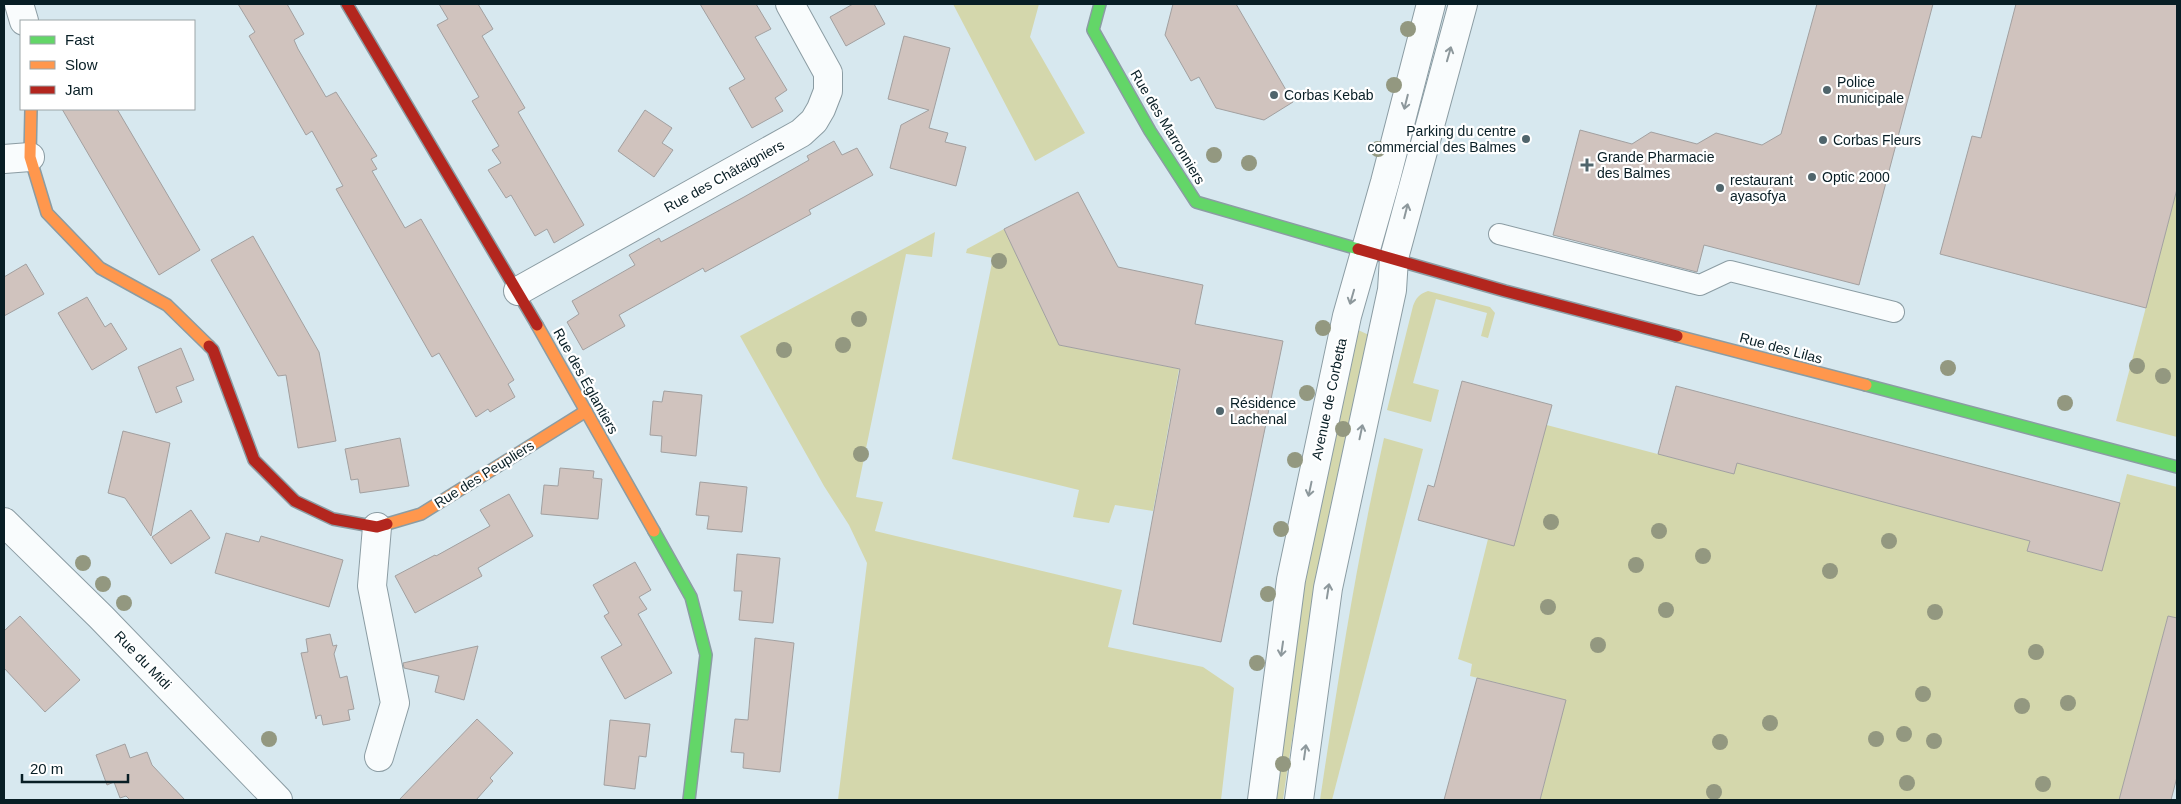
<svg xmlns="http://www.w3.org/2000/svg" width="2181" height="804" font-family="Arial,sans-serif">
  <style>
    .green { fill: #d4d7ac }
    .building { fill: #d0c3be; stroke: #a2a0a0 }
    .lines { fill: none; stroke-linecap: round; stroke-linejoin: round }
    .lane-casing { stroke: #8b9ca3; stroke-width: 22 }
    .street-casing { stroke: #8b9ca3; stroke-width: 30 }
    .fast-casing { stroke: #8b9ca3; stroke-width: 14 }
    .slow-casing { stroke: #8b9ca3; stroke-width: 14 }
    .jam-casing { stroke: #8b9ca3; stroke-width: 14 }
    .lane { stroke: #f9fcfd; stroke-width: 20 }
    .street { stroke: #f9fcfd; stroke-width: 28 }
    .fast { stroke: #63d668; stroke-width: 11 }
    .slow { stroke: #ff974d; stroke-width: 11 }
    .jam { stroke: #b3261e; stroke-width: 11 }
    .tree { fill: #939880 }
    .oneway { stroke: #8d989c }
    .poi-dot { fill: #50656c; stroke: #fff; stroke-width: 2 }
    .labels { text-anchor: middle; stroke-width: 4.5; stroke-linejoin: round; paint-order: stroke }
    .poi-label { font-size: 14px; fill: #081e25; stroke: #fff; text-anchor: start }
    .street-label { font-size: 14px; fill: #081e25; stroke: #fff }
  </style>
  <rect width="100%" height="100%" fill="#d7e8ef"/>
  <g class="green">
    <path d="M953,4H1039L1030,37L1085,133L1035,161Z"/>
    <path d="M2177,189V437L2116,421Z"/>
    <path d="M1004,229L1059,345L1179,369L1153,511L1115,505L1109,523L1073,517L1079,490L952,459L993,258L966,253L967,249Z"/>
    <path d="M935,232L932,257L906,254L856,497L883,502L875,531L1122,590L1108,647L1203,667L1234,688L1221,800H838L867,563L849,525L824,486L740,336Z"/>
    <path d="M1428,291L1490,307L1495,313L1488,338L1481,336L1487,313L1436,299L1413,383L1439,390L1431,422L1387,410L1413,306C1416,298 1419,294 1428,291Z"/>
    <path d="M1358,330L1369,335C1334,489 1305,644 1283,800H1269L1290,652Z"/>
    <path d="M1539,423L1734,474L1737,463L2030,541L2027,551L2101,571L2127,474L2177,487V618L2168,616L2119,800H1540L1552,755L1545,752L1566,700L1470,676L1472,664L1458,659L1488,539L1514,545L1538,458Z"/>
    <path d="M1384,438L1423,449L1332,800H1320C1338,679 1357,558 1384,438Z"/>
  </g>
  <g class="building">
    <path d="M238,4H287L304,34L294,40L298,49L326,97L336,92L377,156L371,159L377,169L372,171L405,228L421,219L514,380L508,384L515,397L490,412L488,409L476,417L439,353L432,357L336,189L343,186L312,131L306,135L249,36L255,32Z"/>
    <path d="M439,4H478L493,29L482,36L525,108L518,112L584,225L554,243L547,229L535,236L511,195L506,198L488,170L501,163L492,150L499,146L472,101L479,97L437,25L448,19Z"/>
    <path d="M700,4H756L771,29L755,37L787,90L775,98L783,111L752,128L729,88L745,79Z"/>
    <path d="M853,4H874L885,24L846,46L830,17Z"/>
    <path d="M1173,4H1236L1293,102L1264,120L1216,108L1199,77L1191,81L1165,35Z"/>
    <path d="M1817,4H1933L1859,285L1704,245L1697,272L1553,235L1580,130L1632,144L1651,132L1697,144L1716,133L1762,145L1781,134Z"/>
    <path d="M2016,4H2177V189L2146,308L1940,254L1972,136L1981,138Z"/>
    <path d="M904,36L950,48L929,128L948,133L945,142L966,147L956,186L890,168L901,125L929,110L888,99Z"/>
    <path d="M62,109H117L200,250L159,275Z"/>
    <path d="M645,110L672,128L662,143L673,150L654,177L618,151Z"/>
    <path d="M834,141L842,155L857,148L873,175L809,210L811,214L705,272L703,268L619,315L625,326L583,350L567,322L579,314L572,301L635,265L629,255L659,238L661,242L744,197L809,160L807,156Z"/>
    <path d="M1078,192L1118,267L1203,285L1195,324L1283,341L1221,642L1133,624L1180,369L1059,345L1004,229Z"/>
    <path d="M253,236L319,352L336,441L298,448L286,375L278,376L211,260Z"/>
    <path d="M26,264L44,294L4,316V277Z"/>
    <path d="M87,297L105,327L111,323L127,349L92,370L58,313Z"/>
    <path d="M181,348L194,380L176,387L182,402L156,413L138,367Z"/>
    <path d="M1462,381L1552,405L1514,546L1418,520L1428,485L1434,487Z"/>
    <path d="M1676,386L2120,503L2102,571L2027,551L2030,541L1827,487L1737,463L1734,474L1658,454Z"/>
    <path d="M664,391L702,395L696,456L661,452L662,436L650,435L653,401L662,402Z"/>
    <path d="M123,431L170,443L151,536L125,498L108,493Z"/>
    <path d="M400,438L409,486L360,493L358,479L351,480L345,449Z"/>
    <path d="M560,468L594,471L593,478L602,479L598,519L541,514L544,485L558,486Z"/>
    <path d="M700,482L747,487L742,532L707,529L709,516L696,515Z"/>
    <path d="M509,494L533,536L478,568L482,576L415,613L395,576L435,555L436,556L490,526L480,510Z"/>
    <path d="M191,510L210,538L171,564L152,537Z"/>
    <path d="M226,533L259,542L261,536L343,560L329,607L215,573Z"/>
    <path d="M737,554L780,558L773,623L739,620L742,591H734Z"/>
    <path d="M635,562L651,590L639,597L647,609L638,614L672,673L625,699L601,657L622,645L604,616L609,613L593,585Z"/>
    <path d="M20,616L80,680L45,712L4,668V631Z"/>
    <path d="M2168,616L2177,618V777L2171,800H2119Z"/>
    <path d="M330,634L333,646L337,645L334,654L340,678L347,676L354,709L348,710L350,720L323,725L321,715L317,716L316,719L301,653L308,652L306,639Z"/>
    <path d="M755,638L794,643L780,772L743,768L744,753L731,752L735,719L748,720Z"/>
    <path d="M478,646L464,700L435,692L439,676L404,668L403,663Z"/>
    <path d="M1477,678L1566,700L1540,800H1444Z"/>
    <path d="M477,719L513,753L490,778L493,781L476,800H399Z"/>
    <path d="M610,720L650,724L646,757L639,756L635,789L604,785Z"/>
    <path d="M125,744L130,758L147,752L152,765L185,800H130L126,796L120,798L114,782L107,785L96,755Z"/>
  </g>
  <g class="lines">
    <defs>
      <path id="lane" d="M1499,234L1700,285L1730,271L1894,312"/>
      <g id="street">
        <path d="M19,4L24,21"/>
        <path d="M4,159L30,157"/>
        <path d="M518,291L801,133L814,121L821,109L828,91V73L790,4"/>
        <path d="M4,522L101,617L278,800"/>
        <path d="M377,527L372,586L395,703L379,757"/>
        <path d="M1262,800L1291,580L1347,316L1385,182L1431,4"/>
        <path d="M1299,800L1328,588L1392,290L1394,258L1463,4"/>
      </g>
      <g id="fast">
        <path d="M1100,4L1093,30L1150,131L1196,202L1358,249"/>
        <path d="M1866,385L2177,467"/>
        <path d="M654,531L691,597L706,655L689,800"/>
      </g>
      <g id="slow">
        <path d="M31,109L30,157L47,213L100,268L167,305L209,346"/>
        <path d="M537,325L654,531"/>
        <path d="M1677,336L1866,385"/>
        <path d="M387,524L421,514L586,411"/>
      </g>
      <g id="jam">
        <path d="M347,4L537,325"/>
        <path d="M1358,249L1505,291L1677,336"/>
        <path d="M209,346L213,350L254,460L295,501L333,519L377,527L387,524"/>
      </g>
    </defs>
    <use href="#lane" class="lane-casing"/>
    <use href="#street" class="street-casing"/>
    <use href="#fast" class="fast-casing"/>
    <use href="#slow" class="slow-casing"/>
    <use href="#jam" class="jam-casing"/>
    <use href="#lane" class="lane"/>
    <use href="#street" class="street"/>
    <use href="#fast" class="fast"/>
    <use href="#slow" class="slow"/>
    <use href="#jam" class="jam"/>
  </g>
  <g class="tree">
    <circle cx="1408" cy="29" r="8"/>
    <circle cx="1394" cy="85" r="8"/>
    <circle cx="1378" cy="149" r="8"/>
    <circle cx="1214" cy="155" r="8"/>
    <circle cx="1249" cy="163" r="8"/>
    <circle cx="999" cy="261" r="8"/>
    <circle cx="859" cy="319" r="8"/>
    <circle cx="1323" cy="328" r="8"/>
    <circle cx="843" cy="345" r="8"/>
    <circle cx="784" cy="350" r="8"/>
    <circle cx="2137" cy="366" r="8"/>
    <circle cx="1948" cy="368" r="8"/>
    <circle cx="2163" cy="376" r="8"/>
    <circle cx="1307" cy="393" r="8"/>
    <circle cx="2065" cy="403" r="8"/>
    <circle cx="1343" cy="429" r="8"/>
    <circle cx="861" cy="454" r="8"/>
    <circle cx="1295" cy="460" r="8"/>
    <circle cx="1551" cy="522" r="8"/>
    <circle cx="1281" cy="529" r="8"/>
    <circle cx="1659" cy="531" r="8"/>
    <circle cx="1889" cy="541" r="8"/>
    <circle cx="1703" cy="556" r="8"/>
    <circle cx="83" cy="563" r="8"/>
    <circle cx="1636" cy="565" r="8"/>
    <circle cx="1830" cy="571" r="8"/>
    <circle cx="103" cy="584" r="8"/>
    <circle cx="1268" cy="594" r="8"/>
    <circle cx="124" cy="603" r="8"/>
    <circle cx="1548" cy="607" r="8"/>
    <circle cx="1666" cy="610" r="8"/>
    <circle cx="1935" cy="612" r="8"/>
    <circle cx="1598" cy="645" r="8"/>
    <circle cx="2036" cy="652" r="8"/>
    <circle cx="1257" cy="663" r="8"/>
    <circle cx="1923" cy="694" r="8"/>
    <circle cx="2068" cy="703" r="8"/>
    <circle cx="2022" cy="706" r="8"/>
    <circle cx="1770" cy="723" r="8"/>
    <circle cx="1904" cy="734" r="8"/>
    <circle cx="269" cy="739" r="8"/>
    <circle cx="1876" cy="739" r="8"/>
    <circle cx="1934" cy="741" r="8"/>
    <circle cx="1720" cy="742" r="8"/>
    <circle cx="1283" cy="764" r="8"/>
    <circle cx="1907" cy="783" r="8"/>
    <circle cx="2043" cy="784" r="8"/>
    <circle cx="1714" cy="792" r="8"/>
  </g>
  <defs><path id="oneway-shaft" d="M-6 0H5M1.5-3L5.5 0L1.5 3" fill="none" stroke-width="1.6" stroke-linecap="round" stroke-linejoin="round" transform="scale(1.25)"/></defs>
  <g class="oneway">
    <use href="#oneway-shaft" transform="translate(1449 54) rotate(-74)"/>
    <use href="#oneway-shaft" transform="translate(1406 102) rotate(104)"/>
    <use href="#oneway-shaft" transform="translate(1406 211) rotate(-76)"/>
    <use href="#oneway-shaft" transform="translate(1352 297) rotate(106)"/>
    <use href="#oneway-shaft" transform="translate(1361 432) rotate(-78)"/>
    <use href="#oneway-shaft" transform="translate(1310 489) rotate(102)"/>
    <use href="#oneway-shaft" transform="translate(1328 591) rotate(-81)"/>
    <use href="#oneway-shaft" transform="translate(1282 649) rotate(98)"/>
    <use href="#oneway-shaft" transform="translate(1305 752) rotate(-82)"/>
  </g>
  <g class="poi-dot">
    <circle cx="1827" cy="90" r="5"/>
    <circle cx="1274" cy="95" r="5"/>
    <circle cx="1526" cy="139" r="5"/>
    <circle cx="1823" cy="140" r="5"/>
    <path d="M1584.5 157.5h5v5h5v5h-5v5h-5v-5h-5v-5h5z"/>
    <circle cx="1812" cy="177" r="5"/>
    <circle cx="1720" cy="188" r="5"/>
    <circle cx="1220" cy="411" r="5"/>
  </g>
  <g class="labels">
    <g class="poi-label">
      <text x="1837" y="87">Police<tspan x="1837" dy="16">municipale</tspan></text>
      <text x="1284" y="100">Corbas Kebab</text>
      <text x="1516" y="136" text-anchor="end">Parking du centre<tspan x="1516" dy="16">commercial des Balmes</tspan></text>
      <text x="1833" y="145">Corbas Fleurs</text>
      <text x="1597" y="162">Grande Pharmacie<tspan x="1597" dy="16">des Balmes</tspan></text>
      <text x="1822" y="182">Optic 2000</text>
      <text x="1730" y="185">restaurant<tspan x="1730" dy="16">ayasofya</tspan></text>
      <text x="1230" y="408">Résidence<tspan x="1230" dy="16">Lachenal</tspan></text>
    </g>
    <g class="street-label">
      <text transform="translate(1168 127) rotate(59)" y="5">Rue des Marronniers</text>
      <text transform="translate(724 176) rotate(-29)" y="5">Rue des Châtaigniers</text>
      <text transform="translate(1781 348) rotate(15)" y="5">Rue des Lilas</text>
      <text transform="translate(586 381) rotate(61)" y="5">Rue des Églantiers</text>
      <text transform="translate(1329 399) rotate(-78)" y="5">Avenue de Corbetta</text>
      <text transform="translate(484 474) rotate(-32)" y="5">Rue des Peupliers</text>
      <text transform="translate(143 660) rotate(46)" y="5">Rue du Midi</text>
    </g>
  </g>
  <rect width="2181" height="804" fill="none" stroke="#081e25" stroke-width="10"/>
  <rect x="20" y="20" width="175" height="90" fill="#ffffff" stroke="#9ca5a8"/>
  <rect x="30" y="36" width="25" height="8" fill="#63d668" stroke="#9ca5a8"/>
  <text x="65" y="45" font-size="15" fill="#081e25">Fast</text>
  <rect x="30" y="61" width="25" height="8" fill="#ff974d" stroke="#9ca5a8"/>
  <text x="65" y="70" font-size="15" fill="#081e25">Slow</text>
  <rect x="30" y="86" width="25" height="8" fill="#b3261e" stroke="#9ca5a8"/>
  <text x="65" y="95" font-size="15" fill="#081e25">Jam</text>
  <path d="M22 774v8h106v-8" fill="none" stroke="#081e25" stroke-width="2.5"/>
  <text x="30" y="774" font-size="15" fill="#081e25" stroke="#ffffff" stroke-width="4" paint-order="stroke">20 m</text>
</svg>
